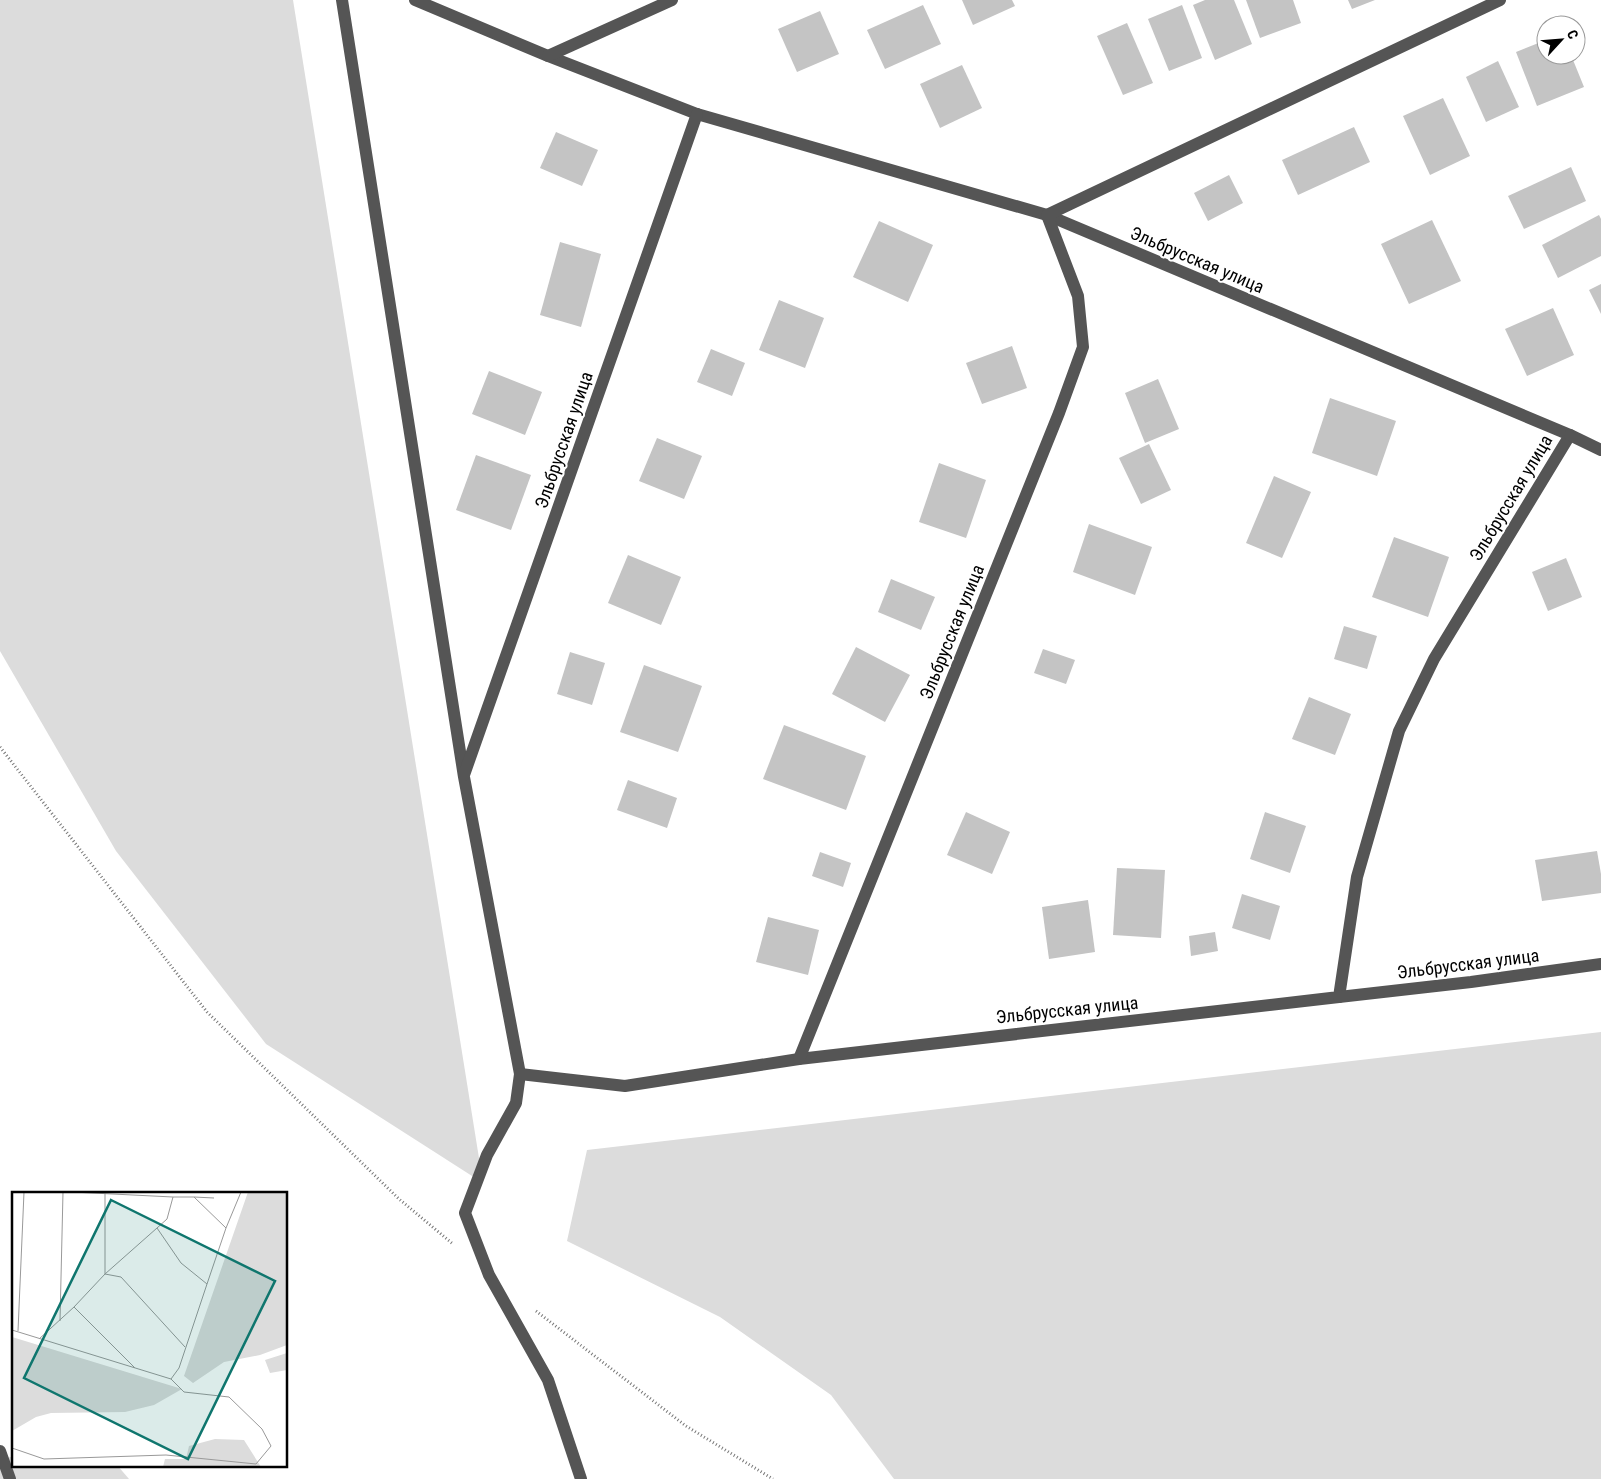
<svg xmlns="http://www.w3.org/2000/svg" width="1601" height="1479" font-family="'Roboto Condensed',sans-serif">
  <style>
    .green { fill: #dcdcdc }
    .building { fill: #c4c4c4 }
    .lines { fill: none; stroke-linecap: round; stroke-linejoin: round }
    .path { stroke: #777; stroke-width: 3; stroke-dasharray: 1 2.5; stroke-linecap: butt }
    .minor { stroke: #555; stroke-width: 12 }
    .labels { text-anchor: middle; stroke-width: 4; stroke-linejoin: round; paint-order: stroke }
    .street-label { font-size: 18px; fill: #000; stroke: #fff }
    .inset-road { fill: none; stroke: #999; stroke-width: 1 }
    .view { fill: #0f766e; fill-opacity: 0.15; stroke: #0f766e; stroke-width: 2.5 }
    .inset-edge { fill: none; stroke: #000; stroke-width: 2.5 }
  </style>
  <rect width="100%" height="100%" fill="#fff"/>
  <g class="green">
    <path d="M0,0H293L483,1183L266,1044L116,851L0,651Z"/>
    <path d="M1601,1032V1479H894L831,1395L720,1317L567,1241L587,1150Z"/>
    <path d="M14,1456V1465H117L129,1479H0V1460Z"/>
  </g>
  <g class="building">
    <path d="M962,0H1012L1015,6L973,25Z"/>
    <path d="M1205,0H1234L1252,44L1215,60L1193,5Z"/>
    <path d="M1246,0H1293L1301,23L1260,38Z"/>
    <path d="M1348,0H1375L1352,9Z"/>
    <path d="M923,5L941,44L885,69L867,30Z"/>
    <path d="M1182,5L1202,58L1169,71L1148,19Z"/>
    <path d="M820,11L839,54L797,72L778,29Z"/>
    <path d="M1127,23L1153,83L1123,95L1097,36Z"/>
    <path d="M1546,40V55H1571L1584,87L1537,106L1516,52Z"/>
    <path d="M1498,61L1519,107L1486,122L1466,77Z"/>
    <path d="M962,65L982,108L940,128L920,84Z"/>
    <path d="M1443,98L1470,156L1430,175L1403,116Z"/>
    <path d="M1354,127L1370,162L1298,195L1282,160Z"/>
    <path d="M556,132L598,150L582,186L540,168Z"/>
    <path d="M1571,167L1586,201L1524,229L1508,196Z"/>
    <path d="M1229,175L1243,203L1208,221L1194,193Z"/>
    <path d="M1599,215L1601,219V256L1558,278L1542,245Z"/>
    <path d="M1432,220L1461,281L1409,304L1381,244Z"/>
    <path d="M879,221L933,245L908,302L853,277Z"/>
    <path d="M560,242L601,254L581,327L540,315Z"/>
    <path d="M1601,284V314L1589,290Z"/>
    <path d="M779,300L824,318L805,368L759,350Z"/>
    <path d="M1553,308L1574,355L1527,376L1505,329Z"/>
    <path d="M1012,346L1027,388L982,404L966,363Z"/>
    <path d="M711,349L745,363L732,396L697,382Z"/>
    <path d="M489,371L542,392L525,435L472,414Z"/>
    <path d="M1158,379L1179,429L1145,443L1125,393Z"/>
    <path d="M1330,398L1396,421L1377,476L1312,453Z"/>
    <path d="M657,438L702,456L684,499L639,481Z"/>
    <path d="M1149,444L1171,490L1141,504L1119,458Z"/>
    <path d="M476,455L531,475L511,530L456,510Z"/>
    <path d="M939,463L986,480L966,538L919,522Z"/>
    <path d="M1274,476L1311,492L1282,558L1246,543Z"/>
    <path d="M1089,524L1152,547L1135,595L1073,572Z"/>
    <path d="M1394,537L1449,557L1428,617L1372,597Z"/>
    <path d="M628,555L681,577L661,625L608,603Z"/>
    <path d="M1566,558L1582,597L1548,611L1532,572Z"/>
    <path d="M891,579L935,597L921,630L878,612Z"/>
    <path d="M1344,626L1377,636L1367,669L1334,659Z"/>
    <path d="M856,647L910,675L885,722L832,694Z"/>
    <path d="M1043,649L1075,660L1066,684L1034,673Z"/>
    <path d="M570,652L605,663L592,705L557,694Z"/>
    <path d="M644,665L702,686L678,752L620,732Z"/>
    <path d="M1309,697L1351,714L1335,755L1292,739Z"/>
    <path d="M784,725L866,756L846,810L763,779Z"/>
    <path d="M628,780L677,798L667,828L617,810Z"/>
    <path d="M966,812L1010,832L992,874L947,855Z"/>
    <path d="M1265,812L1306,826L1290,873L1250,859Z"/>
    <path d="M1597,851L1601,874V893L1542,901L1535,860Z"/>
    <path d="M820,852L851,863L843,887L812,876Z"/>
    <path d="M1117,868L1165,870L1161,938L1113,935Z"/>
    <path d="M1242,894L1280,906L1270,940L1232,928Z"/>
    <path d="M1088,900L1095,952L1049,959L1042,907Z"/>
    <path d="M768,917L819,930L808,975L756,962Z"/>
    <path d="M1215,932L1218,951L1191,956L1189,936Z"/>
  </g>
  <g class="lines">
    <g class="path">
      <path d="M0,747L207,1012L399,1199L453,1244"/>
      <path d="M536,1311L686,1426L773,1479"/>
    </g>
    <g class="minor">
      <path d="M342,0L464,777L520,1074L516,1103L487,1155L465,1213L489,1275L548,1380L581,1479"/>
      <path d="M415,0L548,56L697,114L1047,215L1570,435L1434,659L1399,731L1357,877L1339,997L799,1059L625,1086L520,1074"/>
      <path d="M548,56L672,0"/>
      <path d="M1570,435L1601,450"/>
      <path d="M464,775L697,114"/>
      <path d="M1339,997L1471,982L1601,964"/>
      <path d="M799,1059L1059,413L1083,347L1078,296L1047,215L1500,0"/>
      <path d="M0,1451L10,1479"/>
    </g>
  </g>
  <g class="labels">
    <g class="street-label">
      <text transform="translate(1197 260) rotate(23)" y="6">Эльбрусская улица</text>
      <text transform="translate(564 440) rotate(-71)" y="6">Эльбрусская улица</text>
      <text transform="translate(1511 498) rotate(-59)" y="6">Эльбрусская улица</text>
      <text transform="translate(952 632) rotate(-68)" y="6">Эльбрусская улица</text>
      <text transform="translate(1468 964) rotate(-7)" y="6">Эльбрусская улица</text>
      <text transform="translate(1067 1010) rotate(-6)" y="6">Эльбрусская улица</text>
    </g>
  </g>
  <g transform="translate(12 1192)">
    <rect width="275" height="275" fill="#fff"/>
    <path d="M236,0H275V153L248,163L212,170L181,191L172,184ZM0,145L170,197L142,213L113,220L39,221L24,225L0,239ZM275,161V178L258,181L253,168ZM203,247L232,248L249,275H151L153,267H174L177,254Z" fill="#dcdcdc"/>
    <path class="inset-road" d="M60,0L161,5L155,27L145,36M93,1V82L109,85L173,155M161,5H182L214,36L195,92M182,5L202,6M214,36L229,0M62,115L123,176M48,129L51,0M0,138L159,187L172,200L217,205L250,237L259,254L244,272L154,263L32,267L0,256M6,139L12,0M27,147L62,115L93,82L145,36L169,71L195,92L167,176L159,187"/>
    <path class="view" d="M99,8L263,89L176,267L12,186Z"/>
    <rect width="275" height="275" class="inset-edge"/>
  </g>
  <g transform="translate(1561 40) rotate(64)"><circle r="24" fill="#ffffff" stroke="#999999"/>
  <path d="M0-4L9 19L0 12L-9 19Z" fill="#000000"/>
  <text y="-8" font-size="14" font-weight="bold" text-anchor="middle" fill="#000000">С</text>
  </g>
</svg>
